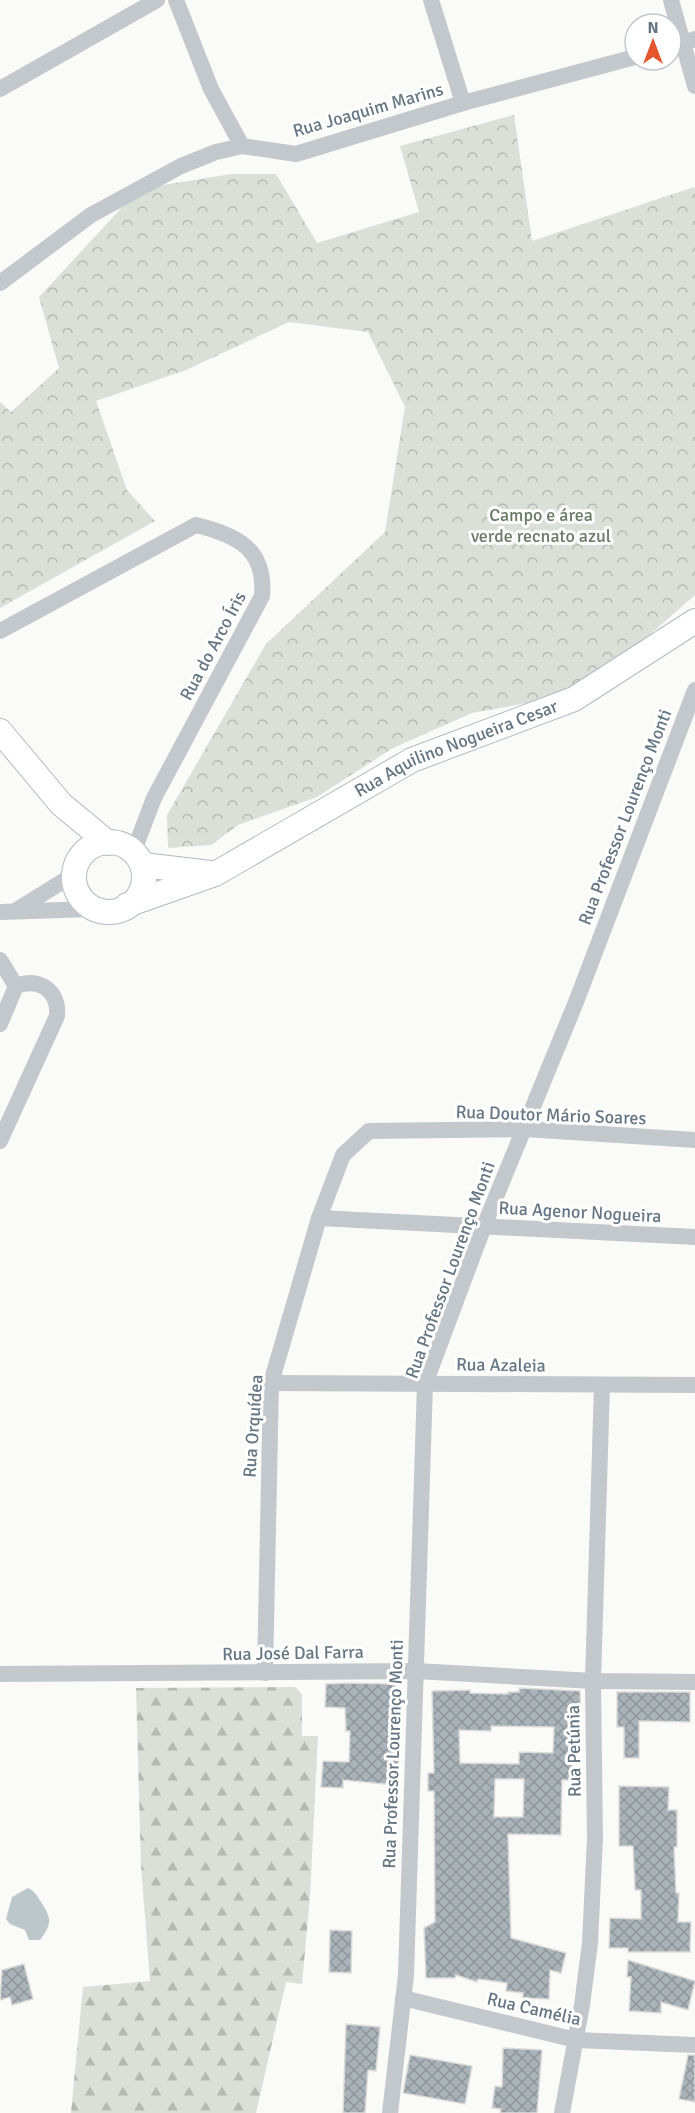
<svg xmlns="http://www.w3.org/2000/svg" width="695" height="2113" font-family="Signika,sans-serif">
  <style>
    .forest { fill: url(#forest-firs) }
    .park { fill: url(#park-crowns) }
    .water { fill: #bbc7cb }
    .building { fill: url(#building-cross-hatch); stroke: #dcdcda; stroke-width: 1.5; fill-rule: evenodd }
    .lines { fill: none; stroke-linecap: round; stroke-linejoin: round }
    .secondary-casing { stroke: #b3babf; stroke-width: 26 }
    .street { stroke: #c3c8cc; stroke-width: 16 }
    .secondary { stroke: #fff; stroke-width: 24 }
    .labels { text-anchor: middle; stroke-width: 6; stroke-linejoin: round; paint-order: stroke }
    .street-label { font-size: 18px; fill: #657683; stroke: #fff }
    .park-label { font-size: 18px; fill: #687a64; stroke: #fff }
  </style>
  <defs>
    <pattern id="forest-firs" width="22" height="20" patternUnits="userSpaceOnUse" patternTransform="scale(1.5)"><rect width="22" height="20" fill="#dadfd7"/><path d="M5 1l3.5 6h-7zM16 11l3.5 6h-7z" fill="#b4b9b4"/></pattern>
    <pattern id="park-crowns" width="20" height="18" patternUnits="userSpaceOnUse" patternTransform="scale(1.5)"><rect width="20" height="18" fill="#dadfd7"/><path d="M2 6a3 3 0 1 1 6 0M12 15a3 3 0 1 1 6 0" fill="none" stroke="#b4b9b4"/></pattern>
    <pattern id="building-cross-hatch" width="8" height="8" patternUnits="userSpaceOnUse" patternTransform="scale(1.5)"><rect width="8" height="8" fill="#aab3b9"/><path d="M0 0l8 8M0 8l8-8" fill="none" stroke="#8e969c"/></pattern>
  </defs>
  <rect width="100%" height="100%" fill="#fafaf8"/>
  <path class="forest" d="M295,1687L302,1694V1736H318L310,1896L302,1984L286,1982L256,2113H71L83,1987L150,1981L141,1865L136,1688Z"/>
  <path class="park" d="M514,115L532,241L694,187L695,190V595L583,693L472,713L393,748L317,797L238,825L211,845L168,848L167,815L266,644L385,532L405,407L368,332L289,322L186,370L96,401L127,490L155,521L0,608V402L11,412L59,368L39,297L139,189L231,174H276L317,243L419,212L400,146Z"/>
  <path class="water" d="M28,1888C35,1891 37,1896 41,1902C52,1919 52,1924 40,1940H29L25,1930L10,1924L6,1919L12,1897Z"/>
  <g class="building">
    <path d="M345,1683L397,1684L396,1730H399L400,1751L395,1785L343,1780V1788L321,1787L323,1761L349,1762L350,1731H346L345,1708L325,1707L326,1684Z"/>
    <path d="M519,1688L580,1691L581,1728H573L572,1780H562L561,1835L508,1834L511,1938L566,1953L561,1973L550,1970L549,1999L523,1998V1993L506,1991L507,1983L478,1979L477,1982L456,1975L455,1978H426L424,1928L435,1922L434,1791H428V1773H434L432,1691L470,1690V1693L508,1694V1692H519ZM491,1726L554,1727L553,1753L519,1752V1764L460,1763L459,1730L491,1731ZM495,1779H524L523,1817H494Z"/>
    <path d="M617,1692H690V1722L639,1721V1758H624V1727H617Z"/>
    <path d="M619,1786L669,1787L668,1810H677V1847H674L676,1893H679L678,1922H691L690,1952H628V1948H609L610,1918L641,1919V1890H635L633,1846H619Z"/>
    <path d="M330,1930L352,1931L351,1973L329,1972Z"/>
    <path d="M628,1960L695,1981L688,2010L661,2002V2013L629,2011L631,1977H627Z"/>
    <path d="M24,1964L33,1999L12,2005L10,1997L0,2000L2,1970Z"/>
    <path d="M346,2024L380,2027L376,2071L368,2070L365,2113H343Z"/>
    <path d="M503,2048L542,2050L537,2113H500L501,2109L492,2108L495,2086L502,2087Z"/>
    <path d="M410,2055L472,2066L465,2104L403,2093Z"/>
    <path d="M688,2055H695V2102L679,2099Z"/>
  </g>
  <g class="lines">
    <defs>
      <g id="secondary">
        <path d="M0,731L61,804L108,843"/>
        <circle cx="109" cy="877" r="35"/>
        <path d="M143,865L210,873"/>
        <path id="s1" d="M127,905L215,874L412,760L574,699L695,621"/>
      </g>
    </defs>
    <use href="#secondary" class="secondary-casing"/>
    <g class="street">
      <path d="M176,0L211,89L242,146"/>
      <path d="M431,0L463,103"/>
      <path d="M671,0L695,86"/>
      <path d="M671,47L695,39"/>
      <path d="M0,89L157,0"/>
      <path d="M0,283L91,215L181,166L216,152L242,146L296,154L463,103L635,57"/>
      <path d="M0,631L196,525C237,535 266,549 262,596L154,798L133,853"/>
      <path d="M15,911L73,875"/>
      <path d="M0,912L92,909"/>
      <path d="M0,960L16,986"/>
      <path d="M0,1024L16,986C40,977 59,991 57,1016L0,1141"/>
      <path d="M319,1218L695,1237"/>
      <path d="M271,1383L695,1385"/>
      <path d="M265,1673L271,1383L319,1218L343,1155L369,1131L525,1129L695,1140"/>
      <path d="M0,1674L416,1671L593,1681L695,1682"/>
      <path d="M403,1998L576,2040L695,2045"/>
      <path d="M390,2113L406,1975L425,1384L484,1226L576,1002L695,690"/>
      <path d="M562,2113L582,2005L590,1943L595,1838L593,1681L602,1385"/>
    </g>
    <use href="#secondary" class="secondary"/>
  </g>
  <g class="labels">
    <g class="street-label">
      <text transform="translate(368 110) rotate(-16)" y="6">Rua Joaquim Marins</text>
      <text transform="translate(213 646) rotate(-62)" y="6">Rua do Arco Íris</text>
      <text dy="6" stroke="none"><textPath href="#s1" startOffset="366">Rua Aquilino Nogueira Cesar</textPath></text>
      <text transform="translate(625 817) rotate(-69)" y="6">Rua Professor Lourenço Monti</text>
      <text transform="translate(551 1115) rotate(2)" y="6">Rua Doutor Mário Soares</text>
      <text transform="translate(580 1212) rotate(3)" y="6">Rua Agenor Nogueira</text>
      <text transform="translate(450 1270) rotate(-70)" y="6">Rua Professor Lourenço Monti</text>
      <text transform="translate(501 1365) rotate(1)" y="6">Rua Azaleia</text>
      <text transform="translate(253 1426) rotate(-86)" y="6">Rua Orquídea</text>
      <text transform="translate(293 1653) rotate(-1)" y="6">Rua José Dal Farra</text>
      <text transform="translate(574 1751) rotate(-91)" y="6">Rua Petúnia</text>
      <text transform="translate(393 1754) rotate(-88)" y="6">Rua Professor Lourenço Monti</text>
      <text transform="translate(534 2009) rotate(13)" y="6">Rua Camélia</text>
    </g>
    <g class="park-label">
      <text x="541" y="521">Campo e área<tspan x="541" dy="21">verde recnato azul</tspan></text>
    </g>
  </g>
  <g transform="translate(653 42)"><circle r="28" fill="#ffffff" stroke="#c1c8cd" stroke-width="1.5"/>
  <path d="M0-4.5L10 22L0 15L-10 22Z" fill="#e4572e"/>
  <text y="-9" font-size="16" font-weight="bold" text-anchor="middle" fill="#657683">N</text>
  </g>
</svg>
